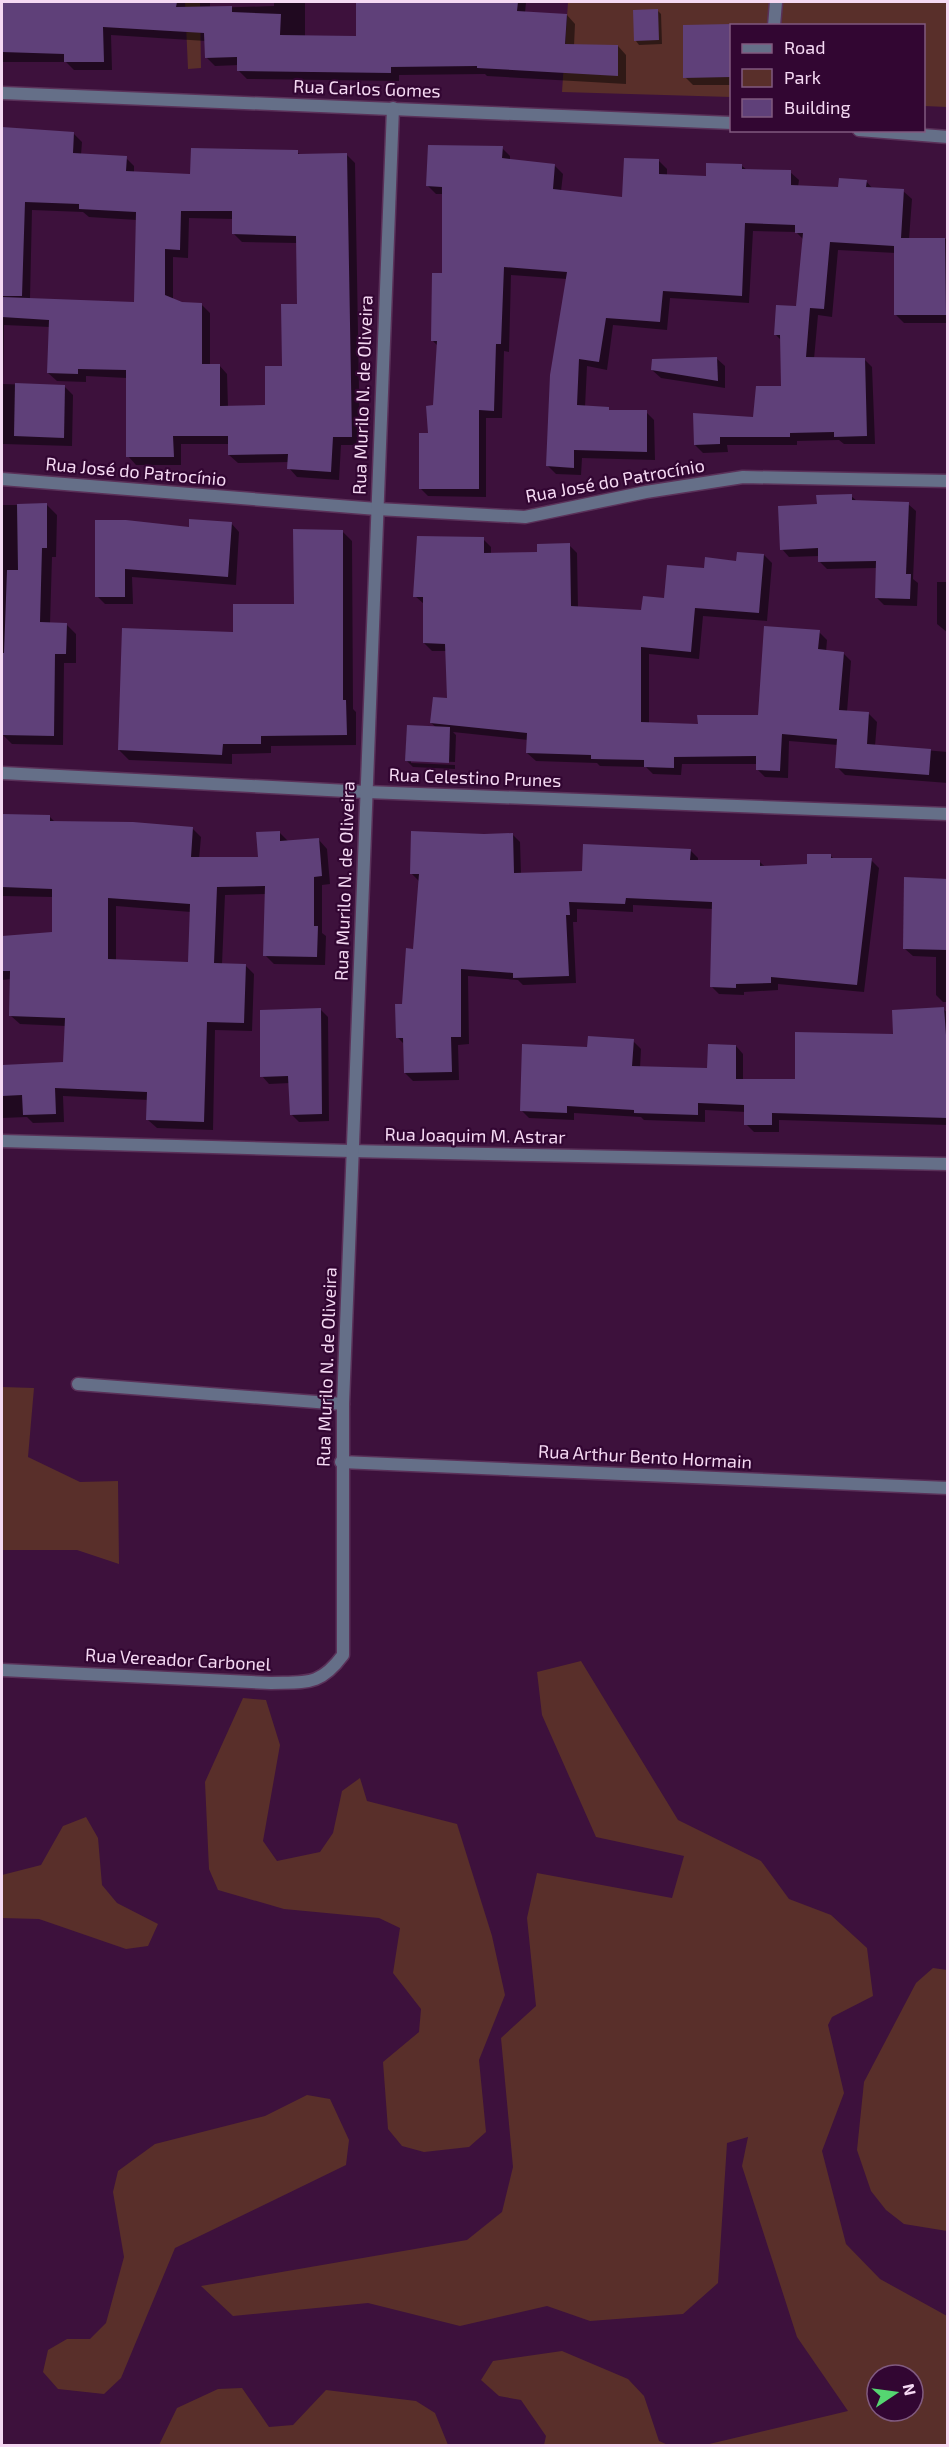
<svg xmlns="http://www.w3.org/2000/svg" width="949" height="2447" font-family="'Exo 2',sans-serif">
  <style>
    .green { fill: #592f2a; fill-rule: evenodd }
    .shadow { fill: #0007; fill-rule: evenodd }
    .building { fill: #5f4079; fill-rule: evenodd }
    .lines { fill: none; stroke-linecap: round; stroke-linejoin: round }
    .lane-casing { stroke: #5a3159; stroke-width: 15 }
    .street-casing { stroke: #5a3159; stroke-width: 15 }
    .lane { stroke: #656f88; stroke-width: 12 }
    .street { stroke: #656f88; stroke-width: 12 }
    .labels { text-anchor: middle; stroke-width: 4.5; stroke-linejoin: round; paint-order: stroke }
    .street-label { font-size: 18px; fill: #f5d9f3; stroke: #320632 }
  </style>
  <rect width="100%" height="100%" fill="#3d113c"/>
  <g class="green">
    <path d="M185,2H220L200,3L201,68L188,69Z"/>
    <path d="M568,2H947V107L924,106V26H732L731,97L562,92Z"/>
    <path d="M2,1387L34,1388L28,1457L80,1482L118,1481L119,1564L77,1550H2Z"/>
    <path d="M581,1661L678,1820L761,1861L789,1899L831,1915L867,1948L873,1996L832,2017L828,2025L844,2093L822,2151L846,2244L880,2279L947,2316V2445H705L848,2411L797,2337L742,2166L748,2137L727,2143L718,2283L683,2314L590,2321L547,2306L460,2326L368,2303L233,2316L201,2286L467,2240L502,2212L513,2167L501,2038L536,2006L527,1918L537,1873L672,1898L684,1856L596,1837L542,1715L537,1672ZM877,2375H913V2411H877Z"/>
    <path d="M243,1698L266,1700L280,1745L263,1841L277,1861L320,1852L333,1833L342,1791L360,1778L367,1801L457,1824L492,1936L505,1995L479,2060L486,2132L469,2147L424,2152L402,2146L388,2129L383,2062L419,2032L421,2009L393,1973L400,1928L379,1918L284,1909L218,1890L209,1869L205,1782Z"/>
    <path d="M86,1817L98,1838L102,1885L117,1903L158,1924L148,1946L126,1949L39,1919L2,1918V1875L41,1865L63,1826Z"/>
    <path d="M933,1968L947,1970V2231L904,2224L886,2210L871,2191L857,2150L864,2082L916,1983Z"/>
    <path d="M307,2095L330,2099L349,2140L346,2165L175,2248L121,2378L104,2394L58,2389L43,2372L48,2350L67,2339H90L106,2323L124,2257L113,2192L118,2171L155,2144L265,2116Z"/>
    <path d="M562,2351L628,2379L644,2396L659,2441L668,2445H544L546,2436L521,2400L499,2396L481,2380L493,2361Z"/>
    <path d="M242,2388L269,2427L293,2425L326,2390L416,2401L435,2413L448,2445H159L177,2408L218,2389Z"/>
  </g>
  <g class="shadow">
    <path d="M2,2L65,3V2H210V8L274,6V2H305V37H357V2H526L525,13L567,15L575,24L574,46H618L626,55V84L487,76L485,74L399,75V81L247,79L238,70L239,65L215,66L207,58L206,41L111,35L112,70H74L66,62H2Z"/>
    <path d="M657,10L661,14L662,44L639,45L636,41Z"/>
    <path d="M730,26L732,85H693L685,77Z"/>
    <path d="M2,129L73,133L82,142L81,155L126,158L134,166V173L192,175L297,152L301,155L346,154L355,163L360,445H341L339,480L297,477L289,468V462L238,463L229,455V444H181V465H136L128,456L127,378L86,376V382L57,381L48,373L50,327L4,325L3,384L64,386L73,395L72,446L3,444L2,446ZM32,210L83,212L89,217L137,220L136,303L30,299ZM189,218L233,219V233L242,242L297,243L298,305L283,367L267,407H228L227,374L219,365H210V313L201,304H182L173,300V257L188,258Z"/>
    <path d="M502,148L510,156V161L555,166L563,174L561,191L624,199L659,161L667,169V176L707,178L742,166L747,170L790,172L799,180L798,187L840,188L866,181L873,189L903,191L912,199L909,239H948V323H904L896,315V253L838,250L832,317L818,315L814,359H864L872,367L875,444H844L839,440L797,441V445H727L728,452L703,453L695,445L754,418L783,387L781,340L775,334L797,308L803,239L796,232L753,231L749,303L670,298L667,330L613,325L607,370L587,366L585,407L608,409L611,412H646L654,420L655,460L582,458L581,475L556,474L548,466L567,279L511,275L509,352L504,351L502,418H486V497L428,496L420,488L435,407L438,346L433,341L443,274V194H436L428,186Z"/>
    <path d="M716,358L725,366V388L661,378L652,370Z"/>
    <path d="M851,496L857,501L908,504L916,511L913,579L918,583L917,606L884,605L876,597L877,568L827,569L819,561V556L789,557L782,549L818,505Z"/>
    <path d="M2,505H47L57,515L56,557H52L50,624H66L76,634V663H64L63,745L12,744L2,734Z"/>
    <path d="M96,521L190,528L231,523L239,532L236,585L132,577L133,604H105L97,596Z"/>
    <path d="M342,531L352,541L353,709L356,712V745L271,746V753L232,754V764L129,760L119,750L295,606Z"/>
    <path d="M483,539L491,547V554L539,553L569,545L577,553L578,608L643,612L665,600L705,570L764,555L772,563L767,621L703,616L699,659L649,654V724L699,726L759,717L819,632L827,640L826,652L843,653L851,661L847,712L869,714L877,722L875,746L948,752V783L845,775L837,767L838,745L789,741L788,778L765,777L757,769V764H682L681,775L653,774L646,767L600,766L597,763L536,761L527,753L528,740L453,732L456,735L455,762L411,760V763L455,765V769L413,767L407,761L437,728L431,723L448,700L447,651H432L424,643V604L415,596Z"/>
    <path d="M937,582H948V633L937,624Z"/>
    <path d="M2,815L50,817L55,822L192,828L201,837L199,859H260L279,832L288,841L319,840L327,849L330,884L322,885V933L326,936L325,965L274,964L265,955L266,894L225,895L222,964L245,965L254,974L252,1031L215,1030L213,1130L157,1128L148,1120L149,1100L63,1096L64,1122L33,1123L27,1117L2,1118V1066L64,1063L66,1026L20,1024L11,1016L12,979L2,980V937L53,934V897L2,896ZM116,906L191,912L189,963L116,961Z"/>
    <path d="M512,834L520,842L521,874L583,873L690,850L698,858V862L759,861L765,867L808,866L830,855L834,859L871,860L879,868L864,992L778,984V990L744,992V995L719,994L712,987L713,909L633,905V912L577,909V922H573L576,983L523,985L518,980L468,976L469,1044L458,1045L459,1080L413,1081L405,1073V1045L397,1037L414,951L420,882L411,873L484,836Z"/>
    <path d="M948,880V1002H943L936,995V957L913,956L905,949Z"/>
    <path d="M320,1009L328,1017L329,1121L299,1122L291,1114L290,1083L269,1084L262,1076Z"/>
    <path d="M943,1009L948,1013V1125L779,1120V1132H754L746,1124V1112L705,1110V1122L644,1120L641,1117L574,1113V1120L529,1118L521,1110L589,1048L633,1041L641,1049L640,1068L709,1069L736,1046L743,1054V1080H796L895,1035Z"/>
  </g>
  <g class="building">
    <path d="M2,2H177L176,7L232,6V12L281,14L280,35L356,36V2H518L517,11L567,14L565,44L618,45V76L477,68V66L391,67V73L237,71V57L205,58L204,33L103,27L104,62H64V54L2,52Z"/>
    <path d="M658,9L659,40L634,41L633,10Z"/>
    <path d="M731,24V77L683,78V25Z"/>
    <path d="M2,127L74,132L73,153L127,156L126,171L190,174L191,148L298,150V154L347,153L352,437H333L331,472L287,469L288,454L228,455V436H173L174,457H126V370L78,369V374L47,373L49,320L2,317V297L134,302L136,212L79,209V204L25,202L22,296H2ZM181,211H232V234L296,236L297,304H281L282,366H265V405L220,406V364H202V303L182,302L165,295V249L180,250Z"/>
    <path d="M428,145L503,146L502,158L555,164L553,189L622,197L624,158L659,159V174L706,176V163L742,164V169L791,170V185L838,187L839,178L867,180L866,187L904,189L901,238H945L946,315H894V246L830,242L824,309L810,308L806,357L865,358L867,436L834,437V432L790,433V437H720V444L694,445L693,413L753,417L756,386H781L780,335H774L776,305L796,306L803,233H795V225L745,223L742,296L663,291L660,322L606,318L599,362L579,359L577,405L609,407V410H647V452L574,450V468L546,466L550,375L567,272L504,267L501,344H496L494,411L479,410V489H419V433H428L426,406L433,405L437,341H431L432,273H442V187L426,186Z"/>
    <path d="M717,357L718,381L651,370L652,359Z"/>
    <path d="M15,383L65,385L64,438L14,436Z"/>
    <path d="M852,494V500L909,502L906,574H911L910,599L875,598L876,561L818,562V548L780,550L778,506L817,504L816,495Z"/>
    <path d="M47,503V548H42L40,622L67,623L66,654H55L54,736L2,735V653H4L7,570H18L17,504Z"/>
    <path d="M189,519L232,522L228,577L125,569V597H95V520H126L189,527Z"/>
    <path d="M293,529L343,530V700H346L347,735L261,736V744H223L222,755L118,750L122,628L233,632V604H294Z"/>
    <path d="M417,536L484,537V553L537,552V544L570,543L571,606L641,610L643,596L664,598L667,565L704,568L705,557L736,561L737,552L764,554L759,613L695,608L691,652L641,647V722L698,724L697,715H758L764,626L820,630L818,649L844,652L839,710L869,712L867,744L931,749L929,775L835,768L837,739L782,734L780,771L756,770V756L674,757V768L644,767V760L591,759V755L526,753L527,733L430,723L433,697L447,698L445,644L423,643V597H413Z"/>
    <path d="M407,725L450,727L449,763L405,761Z"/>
    <path d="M2,814L50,815V821L133,822L193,827L191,857H258L256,832L280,831V841L319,838L322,876L314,877V926H318L317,957L263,956L265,886L217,887L214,963L246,964L244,1023L207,1022L204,1122L146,1120L147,1092L55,1088L56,1114L23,1115L22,1095L2,1096V1065L63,1062L65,1018L9,1016L10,971H2V936L52,932V889L2,887ZM108,898L190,904L188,962L108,959Z"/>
    <path d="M411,831L484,834L513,833L514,873L582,871L583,844L691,849L690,860H760V866L807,864V854H831V858H872L857,985L771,977V983L736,984V988L710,987L712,902L626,898L625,904L569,902L570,915H566L569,976L513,978V973L461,969V1037H451L452,1072L404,1073L403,1038H396L395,1004H402L406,948L413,949L419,874H410Z"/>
    <path d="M904,877L948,879V950L903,949Z"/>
    <path d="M944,1007L948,1063V1118L772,1113V1125H744V1105L698,1103V1115L634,1113V1110L567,1106V1113L520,1111L522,1044L587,1047L588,1036L634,1039L632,1066L707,1068L708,1044L736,1045V1079H795V1032L893,1034L892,1010Z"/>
    <path d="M321,1008L322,1114L290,1115L288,1076L260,1077V1010Z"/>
  </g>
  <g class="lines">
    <defs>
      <path id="lane" d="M78,1384L343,1404"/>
      <g id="street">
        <path d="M774,26L776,2"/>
        <path d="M2,93L732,123"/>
        <path d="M859,130L948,137"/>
        <path d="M2,479L377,509L525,517L646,492L743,477L948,481"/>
        <path d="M2,773L367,792L948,814"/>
        <path d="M2,1141L351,1151L948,1164"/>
        <path d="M341,1462L948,1488"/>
        <path d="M2,1670L271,1683C307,1682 320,1686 343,1655V1404L393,108"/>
      </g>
    </defs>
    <use href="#lane" class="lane-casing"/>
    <use href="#street" class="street-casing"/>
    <use href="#lane" class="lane"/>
    <use href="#street" class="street"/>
  </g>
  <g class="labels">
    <g class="street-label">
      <text transform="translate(367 89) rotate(2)" y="6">Rua Carlos Gomes</text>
      <text transform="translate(363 395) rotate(-88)" y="6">Rua Murilo N. de Oliveira</text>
      <text transform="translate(136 472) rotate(5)" y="6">Rua José do Patrocínio</text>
      <text transform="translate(615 481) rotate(-10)" y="6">Rua José do Patrocínio</text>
      <text transform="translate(475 778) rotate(2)" y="6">Rua Celestino Prunes</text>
      <text transform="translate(345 881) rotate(-88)" y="6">Rua Murilo N. de Oliveira</text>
      <text transform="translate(475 1136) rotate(1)" y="6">Rua Joaquim M. Astrar</text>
      <text transform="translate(327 1367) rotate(-88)" y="6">Rua Murilo N. de Oliveira</text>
      <text transform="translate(645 1457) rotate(3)" y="6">Rua Arthur Bento Hormain</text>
      <text transform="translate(178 1660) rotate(3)" y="6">Rua Vereador Carbonel</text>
    </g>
  </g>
  <rect width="949" height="2447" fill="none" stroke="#f5d9f3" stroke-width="6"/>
  <rect x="730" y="24" width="195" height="108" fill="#320632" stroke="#805a7f" stroke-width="1.5"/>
  <rect x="742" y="44" width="30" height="9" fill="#656f88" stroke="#805a7f" stroke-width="1.5"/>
  <text x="784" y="54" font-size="18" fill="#f5d9f3">Road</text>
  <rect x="742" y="69" width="30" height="18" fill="#592f2a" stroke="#805a7f" stroke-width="1.5"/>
  <text x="784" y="84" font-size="18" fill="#f5d9f3">Park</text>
  <rect x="742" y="99" width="30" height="18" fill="#5f4079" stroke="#805a7f" stroke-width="1.5"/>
  <text x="784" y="114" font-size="18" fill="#f5d9f3">Building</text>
  <g transform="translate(895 2393) rotate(77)"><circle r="28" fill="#320632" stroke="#805a7f" stroke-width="1.5"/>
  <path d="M0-4.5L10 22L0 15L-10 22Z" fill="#55d671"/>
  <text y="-9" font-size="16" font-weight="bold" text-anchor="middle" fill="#f5d9f3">N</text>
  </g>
</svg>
